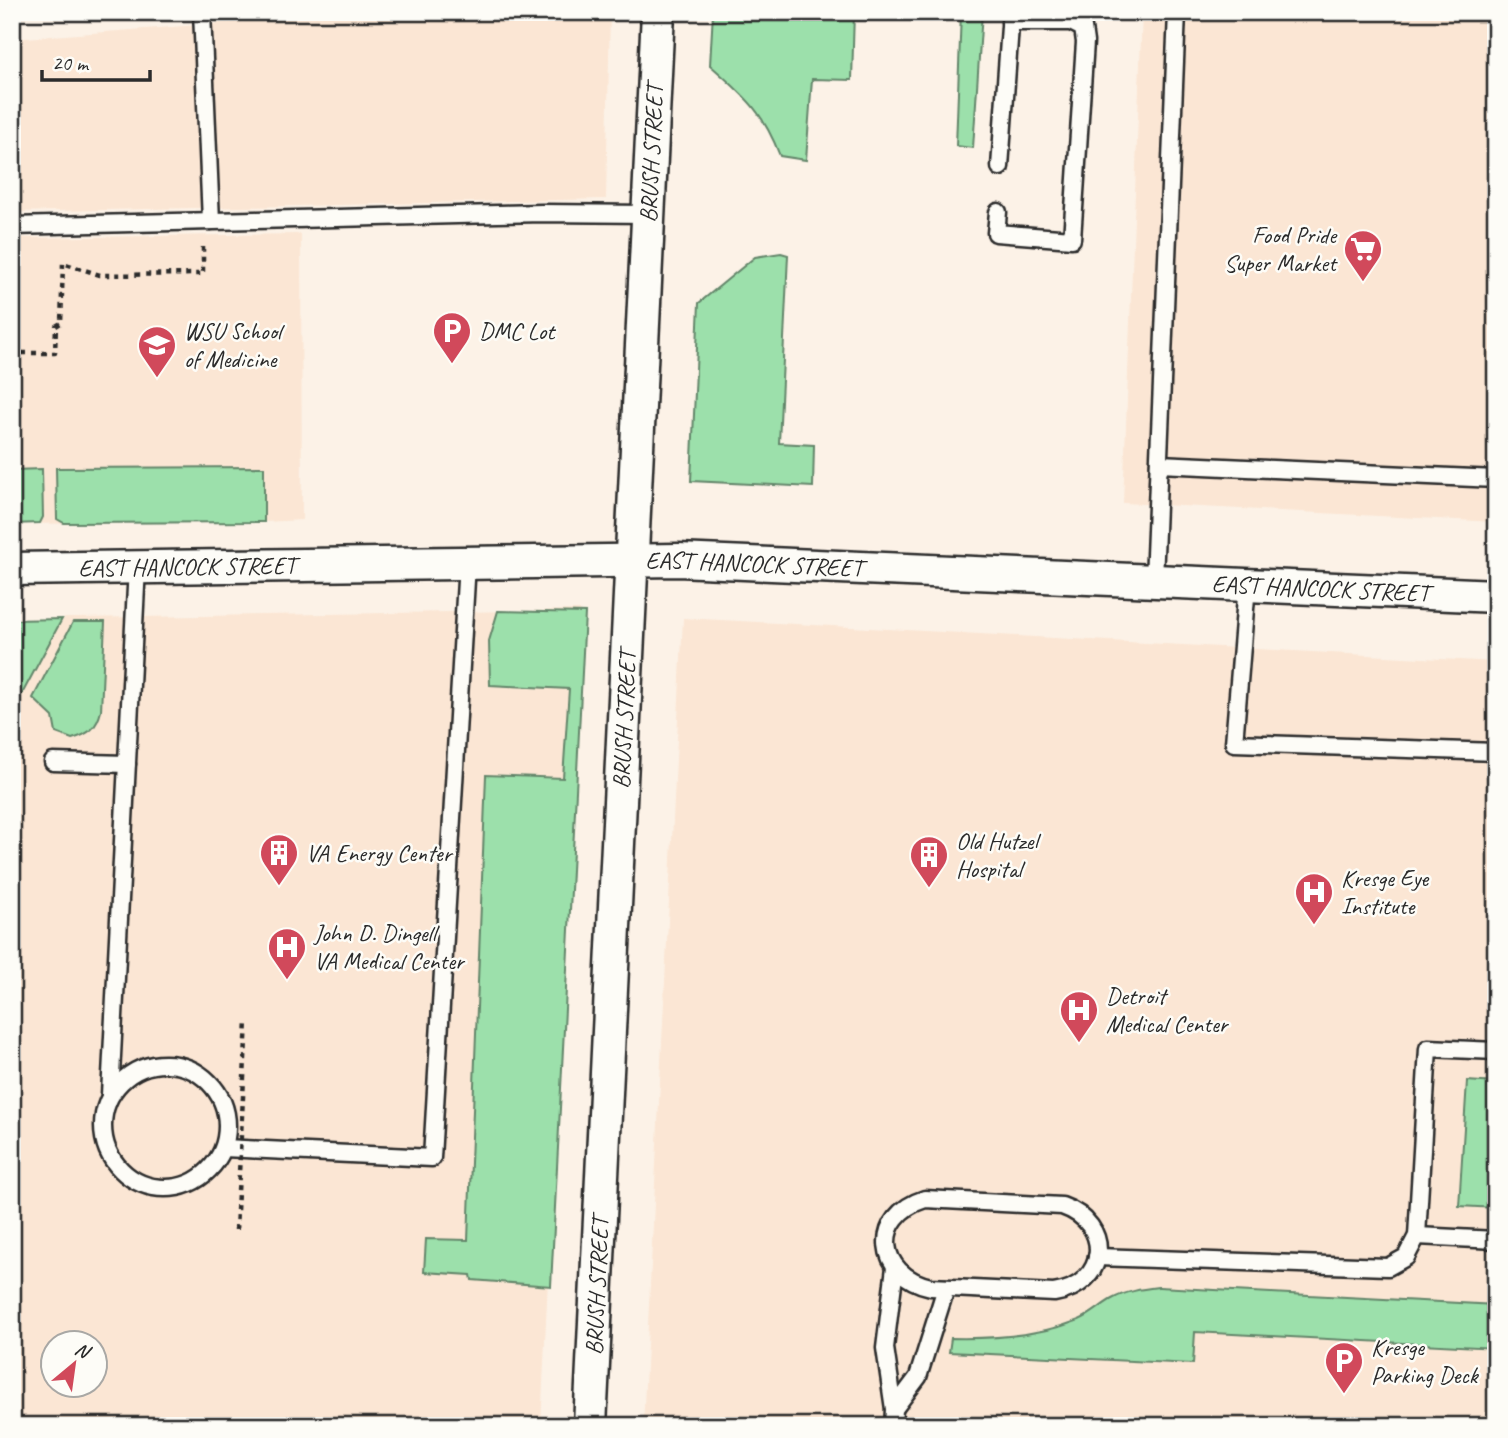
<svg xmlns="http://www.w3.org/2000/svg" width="1508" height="1438" font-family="Caveat,sans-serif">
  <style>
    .built { fill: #fbe6d4; fill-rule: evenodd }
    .green { fill: #9ce0ab; stroke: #64866b; stroke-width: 2 }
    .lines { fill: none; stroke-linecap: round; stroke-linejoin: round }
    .service-casing { stroke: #2b2b2b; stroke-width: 21 }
    .minor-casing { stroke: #2b2b2b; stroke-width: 37 }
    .path { stroke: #2b2b2b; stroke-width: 4.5; stroke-dasharray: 5 5; stroke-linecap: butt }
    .service { stroke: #fdfcf7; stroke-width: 16 }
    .minor { stroke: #fdfcf7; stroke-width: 32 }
    .path-bridge { stroke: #2b2b2b; stroke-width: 4.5; stroke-dasharray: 5 5; stroke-linecap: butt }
    .labels { text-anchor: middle; stroke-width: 5; stroke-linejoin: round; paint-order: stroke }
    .street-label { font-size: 24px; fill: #2b2b2b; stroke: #fdfcf7 }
    .poi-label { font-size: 24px; fill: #2b2b2b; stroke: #fdfcf7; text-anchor: start }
  </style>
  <rect width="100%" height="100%" fill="#fcf2e7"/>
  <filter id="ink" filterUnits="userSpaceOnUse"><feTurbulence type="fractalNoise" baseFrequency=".0143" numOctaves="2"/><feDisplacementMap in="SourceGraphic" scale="14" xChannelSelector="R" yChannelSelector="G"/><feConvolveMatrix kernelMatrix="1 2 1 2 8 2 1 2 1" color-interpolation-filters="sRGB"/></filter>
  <g filter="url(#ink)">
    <g class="built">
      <path d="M370,12H610L606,199L12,212V39Z"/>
      <path d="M1142,12H1496V522L1123,503Z"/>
      <path d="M301,234L302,520L264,522L12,524V238Z"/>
      <path d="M580,610L541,1426H12V619ZM52,1344H94V1386H52Z"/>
      <path d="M683,618L1496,662V1426H643Z"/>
    </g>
    <g class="green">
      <path d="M713,12H854L852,80L812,79L806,160L780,156C763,111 745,96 710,65Z"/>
      <path d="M961,12H982L973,148L956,146Z"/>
      <path d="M781,253L788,255L779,443L814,445L813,487L691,481L699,303L755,257Z"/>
      <path d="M264,467V522L64,523L57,519L56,468Z"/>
      <path d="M42,469L43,517L40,523L12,524V470Z"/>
      <path d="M498,611L585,613L551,1286L472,1280L471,1275L424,1272L426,1239L468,1240L486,775L563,778L569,689L490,685L489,641Z"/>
      <path d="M62,619L22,694H12V620Z"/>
      <path d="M73,622H105L101,711C97,728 89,734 72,739L56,733L53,717L33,698Z"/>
      <path d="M1467,1081L1496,1083V1208L1459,1206Z"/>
      <path d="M1159,1287L1496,1305V1348L1195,1332L1193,1364L949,1352L951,1338C993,1339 1039,1336 1079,1320C1091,1315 1101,1305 1112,1299C1126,1291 1143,1289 1159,1287Z"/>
    </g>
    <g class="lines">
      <defs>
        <g id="service">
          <path d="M202,12L211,221"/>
          <path d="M1000,167L1011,12"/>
          <path d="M998,212L996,233L1072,239L1085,42L1083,28L1071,22H1010"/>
          <path d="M12,226L542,213L649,214"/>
          <path d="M1159,464L1496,479"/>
          <path d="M1154,580L1177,12"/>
          <path d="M1247,585L1234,743L1496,752"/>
          <path d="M53,762L127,764"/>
          <circle cx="165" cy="1126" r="62"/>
          <path d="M110,1095L137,567"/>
          <path d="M224,1148L432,1158L467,563"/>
          <path d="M925,1199L1062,1206C1114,1224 1108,1285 1054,1293L931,1287C876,1275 871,1216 925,1199Z"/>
          <path d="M1417,1236L1496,1240"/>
          <path d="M1097,1257L1388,1267L1406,1257L1417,1236L1428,1048L1496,1051"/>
          <path d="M894,1409L918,1377L946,1288"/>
          <path d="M893,1426L894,1409L885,1348L895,1267"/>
        </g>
        <g id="minor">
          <path id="s1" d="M12,569L678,560L1496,596"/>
          <path id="s2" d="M590,1426L658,12"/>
        </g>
      </defs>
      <use href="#service" class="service-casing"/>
      <use href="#minor" class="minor-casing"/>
      <path class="path" d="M12,353H55L56,326L61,323L63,263L100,275L203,274V247"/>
      <use href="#service" class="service"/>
      <use href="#minor" class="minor"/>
      <path class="path-bridge" d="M236,1230L247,1021"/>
    </g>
  </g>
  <defs>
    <symbol id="supermarket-pin" viewBox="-11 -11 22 30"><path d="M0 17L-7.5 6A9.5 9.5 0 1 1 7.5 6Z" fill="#d1495b" stroke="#fdfcf7"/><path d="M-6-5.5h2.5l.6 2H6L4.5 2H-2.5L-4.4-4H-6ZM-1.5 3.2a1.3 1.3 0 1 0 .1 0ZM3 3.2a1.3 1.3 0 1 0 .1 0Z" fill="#fff"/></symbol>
    <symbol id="parking-pin" viewBox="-11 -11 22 30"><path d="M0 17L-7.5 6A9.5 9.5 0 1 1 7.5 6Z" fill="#d1495b" stroke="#fdfcf7"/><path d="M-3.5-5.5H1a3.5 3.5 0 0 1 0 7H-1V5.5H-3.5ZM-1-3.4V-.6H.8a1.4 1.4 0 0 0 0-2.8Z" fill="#fff"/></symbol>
    <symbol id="university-pin" viewBox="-11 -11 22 30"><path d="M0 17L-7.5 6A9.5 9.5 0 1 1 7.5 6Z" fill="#d1495b" stroke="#fdfcf7"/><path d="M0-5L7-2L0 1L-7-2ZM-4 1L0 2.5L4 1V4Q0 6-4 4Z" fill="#fff"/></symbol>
    <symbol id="building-pin" viewBox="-11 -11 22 30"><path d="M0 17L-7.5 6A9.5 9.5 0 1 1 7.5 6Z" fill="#d1495b" stroke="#fdfcf7"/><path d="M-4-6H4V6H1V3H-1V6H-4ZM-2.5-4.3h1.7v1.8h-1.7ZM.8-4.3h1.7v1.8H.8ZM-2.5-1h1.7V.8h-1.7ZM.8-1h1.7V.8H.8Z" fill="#fff"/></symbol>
    <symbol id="hospital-pin" viewBox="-11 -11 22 30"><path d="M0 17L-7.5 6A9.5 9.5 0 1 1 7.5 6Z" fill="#d1495b" stroke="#fdfcf7"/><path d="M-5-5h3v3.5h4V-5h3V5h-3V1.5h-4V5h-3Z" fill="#fff"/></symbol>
  </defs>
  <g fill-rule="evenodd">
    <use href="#supermarket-pin" x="1341" y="227" width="44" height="60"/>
    <use href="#parking-pin" x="430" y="309" width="44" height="60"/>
    <use href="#university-pin" x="135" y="323" width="44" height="60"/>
    <use href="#building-pin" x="257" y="831" width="44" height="60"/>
    <use href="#building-pin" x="907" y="833" width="44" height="60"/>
    <use href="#hospital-pin" x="1292" y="870" width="44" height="60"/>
    <use href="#hospital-pin" x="265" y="925" width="44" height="60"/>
    <use href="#hospital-pin" x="1057" y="988" width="44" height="60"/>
    <use href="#parking-pin" x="1322" y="1339" width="44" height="60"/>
  </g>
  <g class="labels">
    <g class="street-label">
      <text dy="8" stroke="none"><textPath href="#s2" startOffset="1274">BRUSH STREET</textPath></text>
      <text dy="8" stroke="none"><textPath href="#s1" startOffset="742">EAST HANCOCK STREET</textPath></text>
      <text dy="8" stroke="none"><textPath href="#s1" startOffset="175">EAST HANCOCK STREET</textPath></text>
      <text dy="8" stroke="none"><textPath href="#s1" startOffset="1309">EAST HANCOCK STREET</textPath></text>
      <text dy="8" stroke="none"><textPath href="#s2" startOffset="707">BRUSH STREET</textPath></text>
      <text dy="8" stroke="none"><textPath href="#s2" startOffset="140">BRUSH STREET</textPath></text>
    </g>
    <g class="poi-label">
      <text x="1336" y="243" text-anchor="end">Food Pride<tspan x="1336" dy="28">Super Market</tspan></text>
      <text x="184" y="339">WSU School<tspan x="184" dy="28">of Medicine</tspan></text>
      <text x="479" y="339">DMC Lot</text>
      <text x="956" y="849">Old Hutzel<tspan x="956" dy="28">Hospital</tspan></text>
      <text x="306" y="861">VA Energy Center</text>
      <text x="1341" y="886">Kresge Eye<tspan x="1341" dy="28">Institute</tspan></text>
      <text x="314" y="941">John D. Dingell<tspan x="314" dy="28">VA Medical Center</tspan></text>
      <text x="1106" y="1004">Detroit<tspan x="1106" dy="28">Medical Center</tspan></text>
      <text x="1371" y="1355">Kresge<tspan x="1371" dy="28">Parking Deck</tspan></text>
    </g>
  </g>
  <rect width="1508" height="1438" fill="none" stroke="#fdfcf7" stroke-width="42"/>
  <rect x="21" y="21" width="1466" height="1396" fill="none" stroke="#2b2b2b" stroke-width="2.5" filter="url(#ink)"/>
  <g transform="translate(74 1364) rotate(29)"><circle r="33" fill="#fdfcf7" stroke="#a9a8a5" stroke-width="2"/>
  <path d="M0-5L12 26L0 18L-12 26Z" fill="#d1495b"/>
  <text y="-10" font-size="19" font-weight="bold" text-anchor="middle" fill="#2b2b2b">N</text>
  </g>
  <path d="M42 70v10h108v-10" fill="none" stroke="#2b2b2b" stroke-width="3.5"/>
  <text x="52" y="70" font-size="21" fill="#2b2b2b" stroke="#fdfcf7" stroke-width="5" paint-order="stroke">20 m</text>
</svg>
